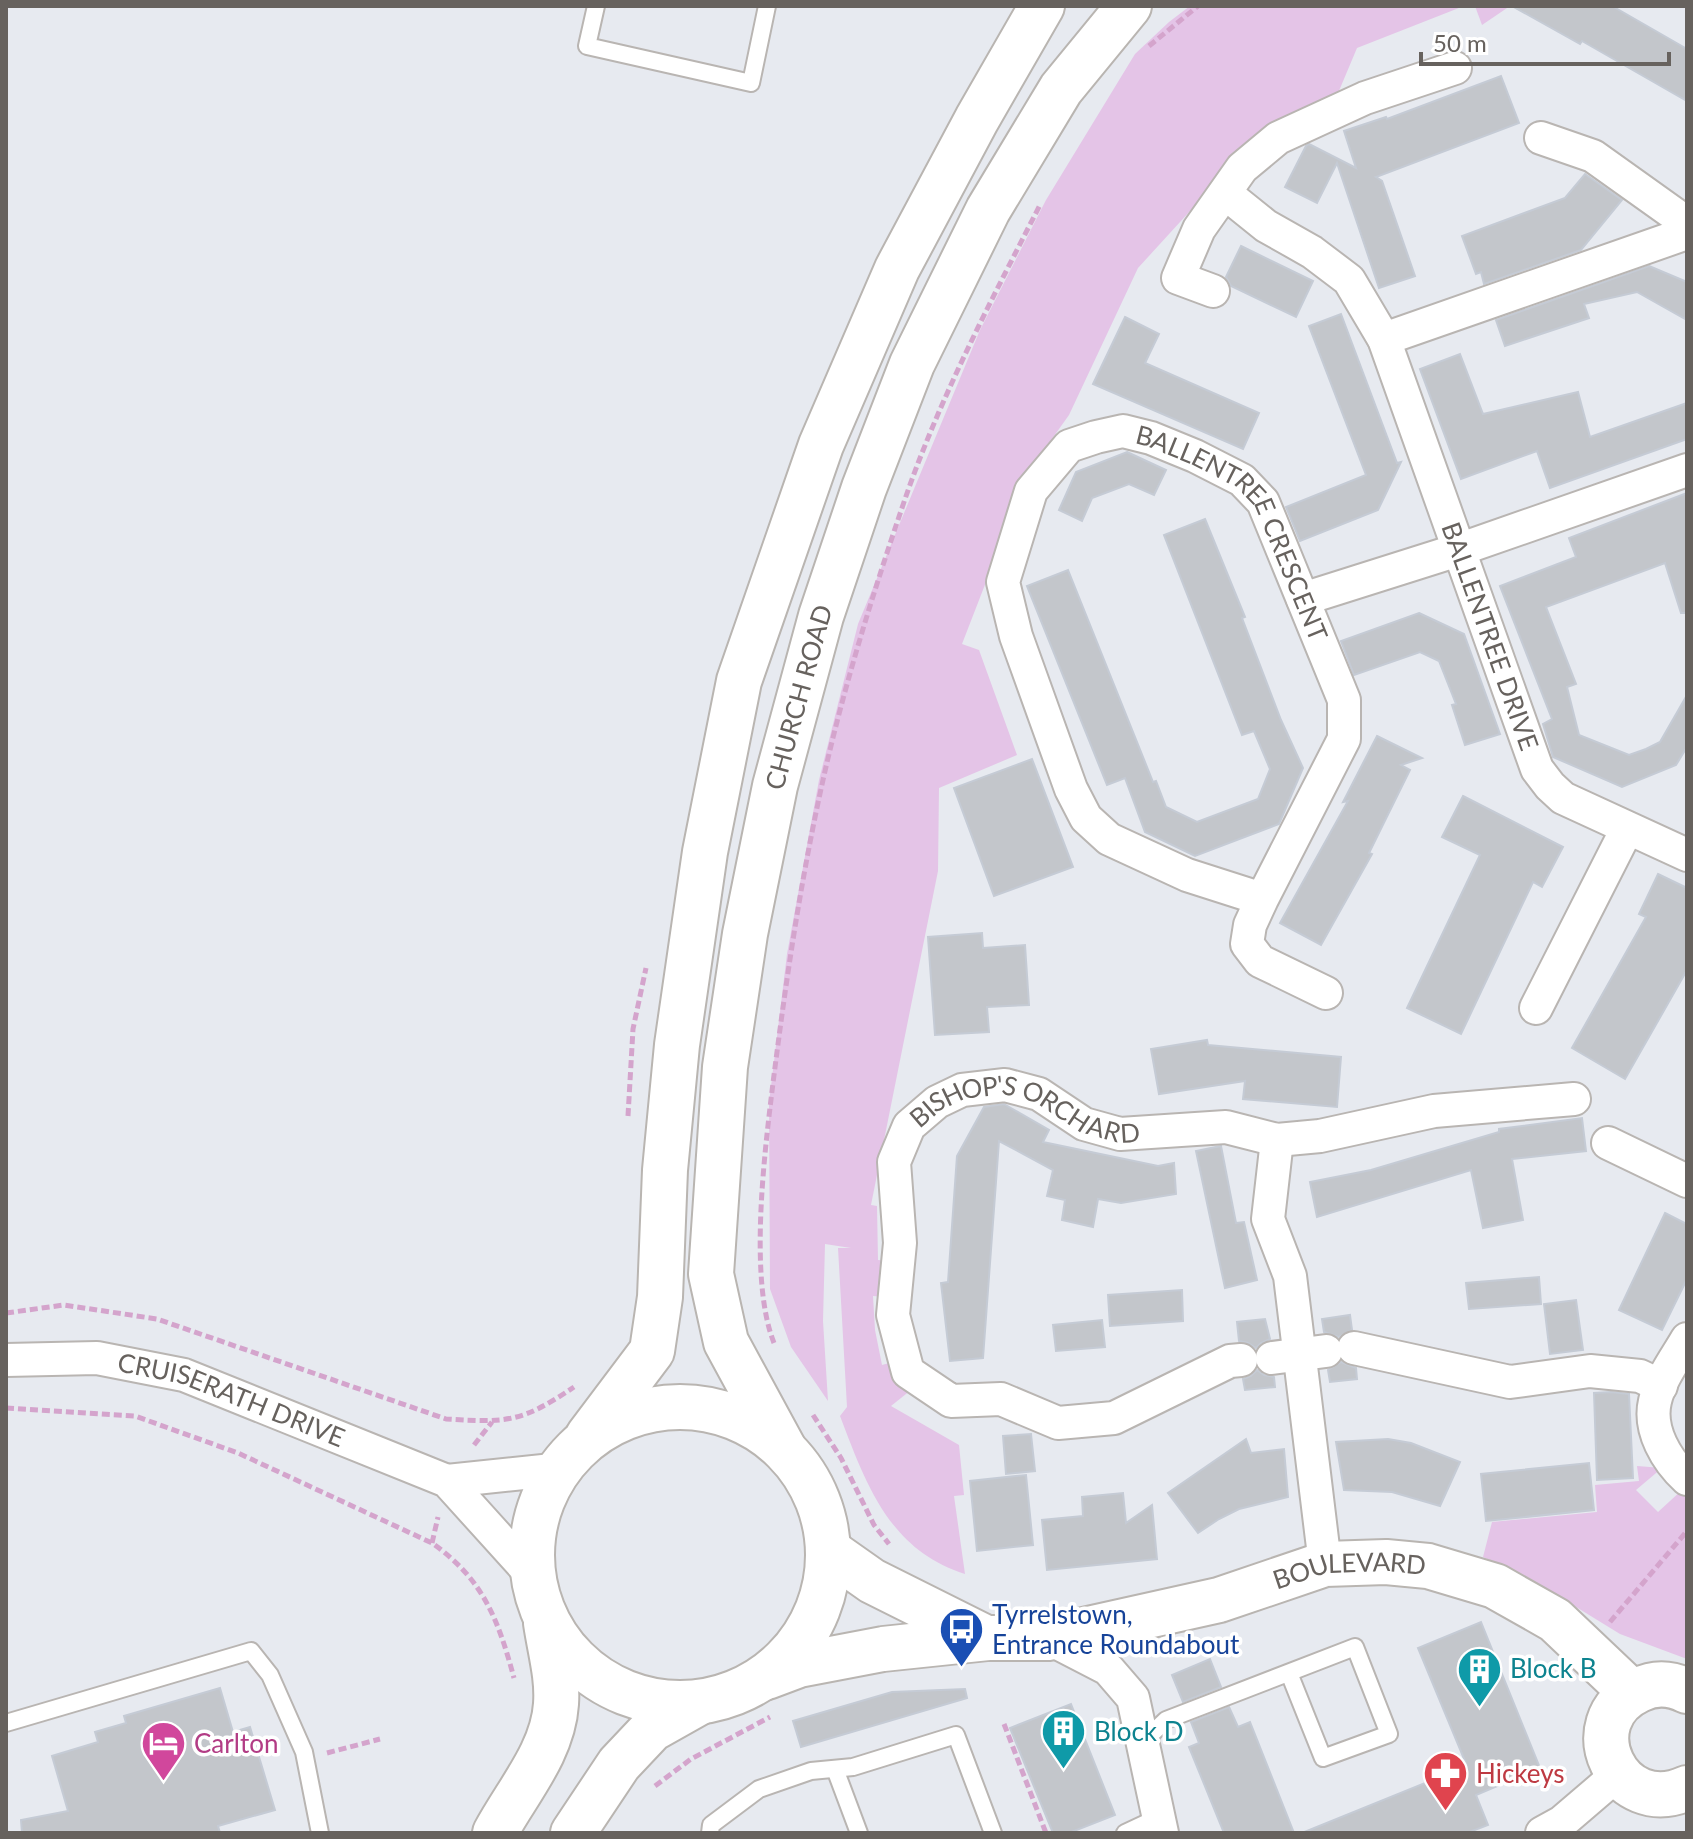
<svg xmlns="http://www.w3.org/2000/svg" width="1693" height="1839" font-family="Lato,sans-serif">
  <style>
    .green { fill: #e4c4e7 }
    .building { fill: #c3c6cb; stroke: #c5cbd5; stroke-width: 2 }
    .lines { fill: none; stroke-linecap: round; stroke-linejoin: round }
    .lane-casing { stroke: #b9b5b2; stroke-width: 20 }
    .street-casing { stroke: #b9b5b2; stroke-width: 36 }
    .secondary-casing { stroke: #b9b5b1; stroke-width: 48 }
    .path { stroke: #d4a4cc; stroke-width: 5; stroke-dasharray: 8 4; stroke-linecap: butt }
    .lane { stroke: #fff; stroke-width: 16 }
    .street { stroke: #fff; stroke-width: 32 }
    .secondary { stroke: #fff; stroke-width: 44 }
    .labels { text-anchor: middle; stroke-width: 7; stroke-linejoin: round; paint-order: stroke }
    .street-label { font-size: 26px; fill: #67625e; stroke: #fff }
    .transit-label { font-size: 26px; fill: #164399; stroke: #fff; text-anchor: start }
    .culture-label { font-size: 26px; fill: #0d838f; stroke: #fff; text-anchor: start }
    .hotel-label { font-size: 26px; fill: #b23c85; stroke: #fff; text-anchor: start }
    .health-label { font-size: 26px; fill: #be3a42; stroke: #fff; text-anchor: start }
  </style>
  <rect width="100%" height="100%" fill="#e7eaf0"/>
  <g class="green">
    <path d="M1190,6H1464L1357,48L1336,98L1212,187L1138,268L1069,415L1029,471L962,644L979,650L1017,755L939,788L938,871L871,1205L877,1206L878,1260L891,1261L886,1297L873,1296L875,1330L882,1365L893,1362L911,1390L891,1406L959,1445L964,1495L954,1496L965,1574C889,1550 866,1484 840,1416L847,1407L838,1248H851L825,1244L823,1321L828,1401L791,1347L770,1289L769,1103L787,954L819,780L858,624L980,330L1046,200L1135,54L1169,22Z"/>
    <path d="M1475,6H1510L1482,25Z"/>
    <path d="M1637,1466L1662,1468L1636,1490L1658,1512L1682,1490L1687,1495V1659L1620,1634L1529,1578L1483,1557L1492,1522L1597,1512L1595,1485L1639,1481Z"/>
  </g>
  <g class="building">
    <path d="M1512,6H1612L1687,49V101L1582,41L1580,44Z"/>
    <path d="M1501,76L1519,123L1376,177L1382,181L1415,276L1379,288L1337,163L1317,203L1285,187L1306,146L1309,144L1356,168L1344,131L1386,117L1387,119Z"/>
    <path d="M1585,174L1622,200L1581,250L1484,284L1481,272L1476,274L1462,236L1565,198Z"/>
    <path d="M1241,246L1313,281L1296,317L1231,286L1226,277Z"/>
    <path d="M1649,266L1687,282V320L1637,292L1584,304L1589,318L1505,346L1496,320Z"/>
    <path d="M1341,314L1397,463L1401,462L1378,510L1300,541L1286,507L1366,475L1309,326Z"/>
    <path d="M1125,317L1159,334L1145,363L1259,413L1243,449L1093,384Z"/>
    <path d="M1460,354L1483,414L1578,392L1590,437L1687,403V439L1550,488L1537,451L1461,479L1420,369Z"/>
    <path d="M1127,452L1166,470L1154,495L1129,484L1092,498L1082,521L1059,510L1076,472Z"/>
    <path d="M1687,493V613H1681L1665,563L1546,607L1576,684L1567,687L1579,735L1629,755L1646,749L1660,742L1687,695V747L1676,765L1622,787L1553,757L1543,724L1552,719L1500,586L1576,557L1569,538Z"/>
    <path d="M1205,519L1245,617L1242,618L1281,720L1303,768L1279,824L1195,856L1145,832L1125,778L1107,785L1027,586L1068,570L1153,782L1156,781L1166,807L1197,822L1258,799L1270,769L1254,731L1242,735L1164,535Z"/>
    <path d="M1419,613L1464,634L1500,734L1465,745L1452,705L1456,704L1439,661L1420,652L1354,675L1341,641Z"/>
    <path d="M1377,736L1422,758L1401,765L1410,770L1369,853L1372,854L1321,945L1280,923L1348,801L1343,802Z"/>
    <path d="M1032,759L1073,867L994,896L954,788Z"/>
    <path d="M1463,796L1563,847L1542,887L1533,882L1461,1034L1407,1008L1480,855L1442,837Z"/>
    <path d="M1658,874L1687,888V970L1625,1079L1572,1048L1646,917L1639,914Z"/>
    <path d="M982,933L983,948L1025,945L1029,1005L987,1007L989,1032L935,1035L928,937Z"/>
    <path d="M1207,1040L1208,1045L1341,1057L1337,1107L1243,1099L1245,1081L1159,1094L1151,1049Z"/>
    <path d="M1004,1104L1049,1130L1043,1142L1158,1166L1174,1163L1176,1194L1121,1203L1098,1199L1093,1227L1062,1220L1065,1200L1047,1196L1053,1170L999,1141L983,1358L950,1361L941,1283L948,1282L957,1156L984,1107Z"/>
    <path d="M1582,1118L1586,1151L1512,1159L1523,1220L1483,1228L1471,1170L1317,1217L1310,1182L1371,1170L1499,1132V1129Z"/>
    <path d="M1221,1146L1236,1223L1244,1222L1257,1280L1225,1288L1196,1151Z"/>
    <path d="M1665,1213L1687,1224V1279L1662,1330L1619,1310Z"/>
    <path d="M1539,1277L1541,1304L1469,1309L1466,1283Z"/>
    <path d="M1182,1290L1183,1321L1110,1326L1108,1295Z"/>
    <path d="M1576,1300L1583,1350L1550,1354L1544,1304Z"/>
    <path d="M1350,1315L1352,1330L1339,1337L1324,1332L1322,1319Z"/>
    <path d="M1265,1319L1270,1339L1261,1343L1256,1348L1248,1343L1239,1341L1237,1322Z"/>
    <path d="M1102,1320L1105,1347L1056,1351L1053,1325Z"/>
    <path d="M1341,1362L1356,1368L1357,1379L1330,1382L1328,1370Z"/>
    <path d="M1257,1370L1264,1375L1274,1377L1275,1387L1245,1390L1243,1379L1251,1376Z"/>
    <path d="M1611,1392L1629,1394L1633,1478L1597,1480L1594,1393Z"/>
    <path d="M1031,1434L1035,1471L1006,1474L1003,1436Z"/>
    <path d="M1246,1439L1251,1453L1284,1449L1288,1497L1239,1509L1219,1519L1198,1533L1168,1493Z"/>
    <path d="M1388,1439L1411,1443L1460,1462L1440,1506L1392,1492L1344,1490L1336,1442Z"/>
    <path d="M1589,1463L1594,1510L1486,1521L1481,1474Z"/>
    <path d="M1026,1475L1033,1545L977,1551L970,1481Z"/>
    <path d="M1123,1493L1126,1523L1152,1505L1157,1559L1047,1570L1042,1520L1083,1516L1082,1497Z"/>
    <path d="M1481,1622L1540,1768L1476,1795L1488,1825L1467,1833H1302L1467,1766L1418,1648Z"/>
    <path d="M1210,1659L1221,1687L1183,1702L1172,1675Z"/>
    <path d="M220,1688L233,1732L250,1727L275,1810L218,1826L220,1833H22L21,1820L68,1811L52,1756L98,1742L95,1732L126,1723L124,1716Z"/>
    <path d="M965,1689L967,1698L801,1747L793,1721L892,1692Z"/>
    <path d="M1071,1704L1115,1815L1069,1833H1053L1010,1728Z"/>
    <path d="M1229,1707L1238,1727L1250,1722L1294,1833H1224L1189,1747L1199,1743L1191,1722Z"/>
  </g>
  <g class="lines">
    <defs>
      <g id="lane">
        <path d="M596,6L587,46L751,83L767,6"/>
        <path d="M6,1723L251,1651L270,1675L304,1752L320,1833"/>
        <path d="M1143,1742L1166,1720L1355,1647L1389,1734L1323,1758L1289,1673"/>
        <path d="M835,1769L859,1833"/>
        <path d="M710,1833L711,1825L759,1789L811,1771L853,1767L956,1735L993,1833"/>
        <path d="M1125,1833L1157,1818"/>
      </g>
      <g id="street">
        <path d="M1541,138L1593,156L1687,223"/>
        <path id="s1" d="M1225,193L1266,226L1312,252L1349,280L1384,339L1537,769L1550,786L1563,798L1687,855"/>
        <path d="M1213,291L1178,278L1199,229L1242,168L1278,138L1365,98L1455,68"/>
        <path d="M1384,339L1687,233"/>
        <path d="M1303,599L1458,550L1687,470"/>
        <path id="s2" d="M1262,899L1187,875L1109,839L1086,818L1071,789L1016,636L1003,582L1031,491L1069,446L1096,437L1123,431L1151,438L1195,456L1242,480L1263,502L1344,700V739L1262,899L1250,925L1247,944L1260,961L1326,993"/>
        <path d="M1536,1008L1627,829"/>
        <path d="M1277,1140L1268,1219L1290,1276L1325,1564"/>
        <path d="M1608,1143L1687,1181"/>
        <path d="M1687,1339C1676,1358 1660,1379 1655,1401C1648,1430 1667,1461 1687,1479"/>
        <path d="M1354,1348L1510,1382L1590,1371L1640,1376L1661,1386"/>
        <path d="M1272,1358L1326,1351"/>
        <path id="s3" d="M6,1360L97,1358L184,1375L447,1481L531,1574"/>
        <path id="s4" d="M1241,1360L1230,1361L1114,1418L1058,1423L1001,1399L951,1401L908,1372L893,1315L900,1243L894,1162L909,1126L937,1102L962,1090L1005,1085L1039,1094L1084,1124L1120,1134L1226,1127L1277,1140L1320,1136L1434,1111L1574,1099"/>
        <path d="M447,1481L562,1469"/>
        <path d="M1048,1638L1108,1669L1133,1698L1162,1833"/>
        <path d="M1542,1833L1562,1822L1618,1774"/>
      </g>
      <g id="secondary">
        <circle cx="680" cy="1555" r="148"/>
        <path d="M588,1436L652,1351L660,1297L665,1170L677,1045L705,852L739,681L821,445L897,269L977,119L1042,6"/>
        <path id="s5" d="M783,1447L726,1342L711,1274L725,1067L745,934L775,786L821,616L864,488L912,364L988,210L1061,89L1129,6"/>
        <path d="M828,1550L872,1581L986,1638"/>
        <path id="s6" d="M767,1677L799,1665L883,1649L988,1638H1048L1219,1600L1325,1564L1386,1562L1428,1566L1495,1586L1555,1620L1632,1693"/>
        <path d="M1687,1691C1671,1683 1655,1682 1639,1690C1572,1721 1618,1820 1687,1788"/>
        <path d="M495,1833C517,1792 553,1752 556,1704C558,1677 550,1650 546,1623"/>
        <path d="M573,1833L619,1764L652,1729L700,1702"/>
      </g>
    </defs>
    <use href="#lane" class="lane-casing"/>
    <use href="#street" class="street-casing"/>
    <use href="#secondary" class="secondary-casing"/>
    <g class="path">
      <path d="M1149,46L1198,6"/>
      <path d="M628,1116L633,1029L646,968"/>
      <path d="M6,1313L64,1305L157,1319L446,1419C508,1423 522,1422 574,1387"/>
      <path d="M774,1343C749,1280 764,1158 772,1091C785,987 800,883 823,780C844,686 873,593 904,502C939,399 991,301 1040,205"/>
      <path d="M6,1408L135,1416L238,1453L432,1543C483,1579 498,1619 514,1678"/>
      <path d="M813,1415L841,1458L874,1525L889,1544"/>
      <path d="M474,1445L492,1422"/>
      <path d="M432,1543L438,1517"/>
      <path d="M1610,1622L1687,1531"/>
      <path d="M1004,1724L1046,1833"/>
      <path d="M327,1753L380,1739"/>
      <path d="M655,1786L691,1759L770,1717"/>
    </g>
    <use href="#lane" class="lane"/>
    <use href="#street" class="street"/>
    <use href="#secondary" class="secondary"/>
  </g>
  <defs>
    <symbol id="bus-pin" viewBox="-11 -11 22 30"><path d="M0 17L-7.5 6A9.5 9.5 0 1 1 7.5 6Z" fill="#1a4fb4" stroke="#fff"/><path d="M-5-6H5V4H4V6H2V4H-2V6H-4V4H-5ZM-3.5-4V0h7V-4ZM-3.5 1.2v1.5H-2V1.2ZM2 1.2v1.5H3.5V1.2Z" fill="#fff"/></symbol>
    <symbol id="building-pin" viewBox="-11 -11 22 30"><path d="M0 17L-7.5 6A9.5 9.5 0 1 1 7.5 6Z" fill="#0f9aa8" stroke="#fff"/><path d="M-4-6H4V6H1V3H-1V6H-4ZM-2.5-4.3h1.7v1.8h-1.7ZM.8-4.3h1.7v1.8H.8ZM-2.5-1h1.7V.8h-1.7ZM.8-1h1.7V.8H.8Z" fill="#fff"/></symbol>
    <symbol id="hotel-pin" viewBox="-11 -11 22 30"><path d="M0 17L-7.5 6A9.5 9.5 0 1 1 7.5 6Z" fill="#d1479c" stroke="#fff"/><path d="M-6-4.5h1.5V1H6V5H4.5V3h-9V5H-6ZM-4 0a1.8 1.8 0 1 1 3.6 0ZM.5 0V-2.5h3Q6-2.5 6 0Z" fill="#fff"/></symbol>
    <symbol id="pharmacy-pin" viewBox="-11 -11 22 30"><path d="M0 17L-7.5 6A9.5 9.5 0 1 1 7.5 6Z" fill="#e0444e" stroke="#fff"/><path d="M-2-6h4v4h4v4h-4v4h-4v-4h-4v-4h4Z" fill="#fff"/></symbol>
  </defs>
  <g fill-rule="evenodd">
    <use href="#bus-pin" x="936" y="1604" width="51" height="69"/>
    <use href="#building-pin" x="1454" y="1644" width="51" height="69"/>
    <use href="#building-pin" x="1038" y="1706" width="51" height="69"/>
    <use href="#hotel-pin" x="138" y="1718" width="51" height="69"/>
    <use href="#pharmacy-pin" x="1420" y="1748" width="51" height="69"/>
  </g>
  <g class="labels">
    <g class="street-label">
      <text dy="9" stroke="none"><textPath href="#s2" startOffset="818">BALLENTREE CRESCENT</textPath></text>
      <text dy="9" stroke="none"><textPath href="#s1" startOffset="536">BALLENTREE DRIVE</textPath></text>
      <text dy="9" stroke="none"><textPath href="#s5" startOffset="774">CHURCH ROAD</textPath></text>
      <text dy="9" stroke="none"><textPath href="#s4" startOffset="742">BISHOP'S ORCHARD</textPath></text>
      <text dy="9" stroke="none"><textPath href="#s3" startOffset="232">CRUISERATH DRIVE</textPath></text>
      <text dy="9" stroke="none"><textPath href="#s6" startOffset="596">BOULEVARD</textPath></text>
    </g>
    <g class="transit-label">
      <text x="992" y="1624">Tyrrelstown,<tspan x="992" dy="30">Entrance Roundabout</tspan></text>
    </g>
    <g class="culture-label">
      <text x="1510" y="1678">Block B</text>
      <text x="1094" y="1741">Block D</text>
    </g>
    <g class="hotel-label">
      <text x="194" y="1753">Carlton</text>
    </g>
    <g class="health-label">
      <text x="1476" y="1783">Hickeys</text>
    </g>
  </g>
  <rect width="1693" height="1839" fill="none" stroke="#67625e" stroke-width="16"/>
  <path d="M1421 52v12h248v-12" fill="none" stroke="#67625e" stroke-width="4"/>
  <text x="1433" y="52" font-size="24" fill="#67625e" stroke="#ffffff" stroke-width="6" paint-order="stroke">50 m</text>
</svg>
